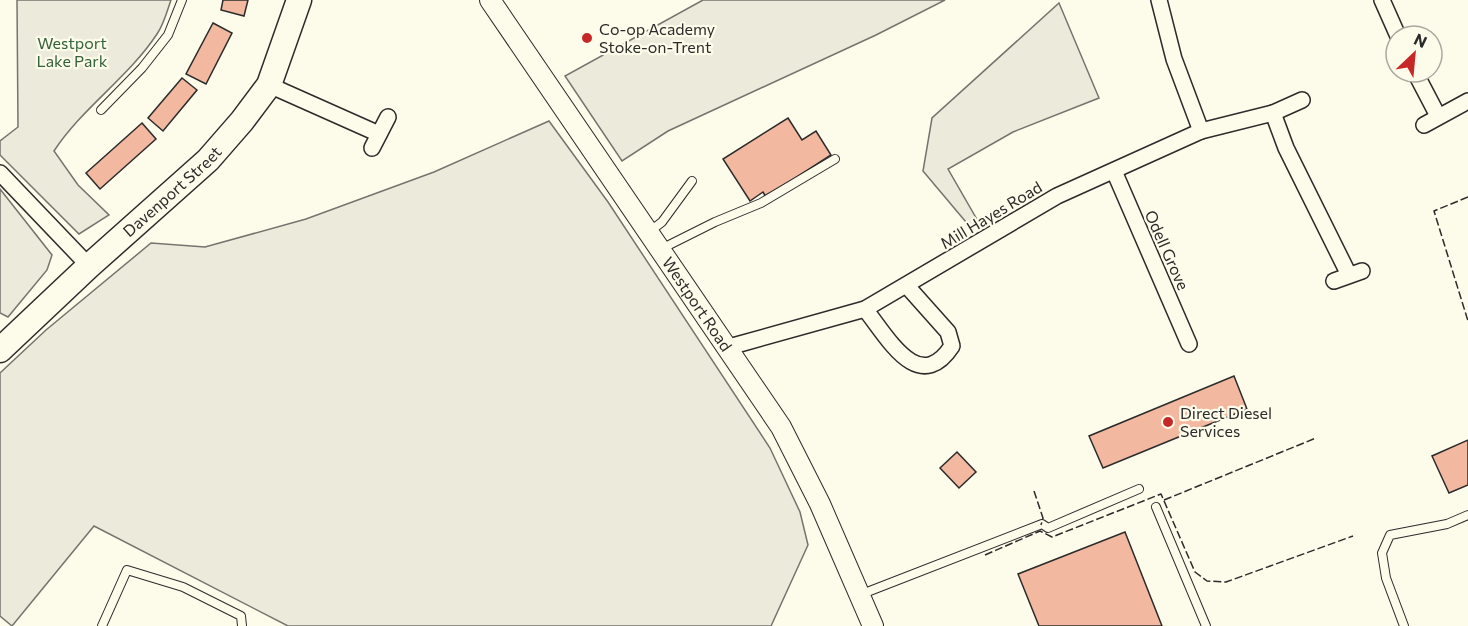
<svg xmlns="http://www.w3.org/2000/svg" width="1468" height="626" font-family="Commissioner,sans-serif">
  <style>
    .green { fill: #ecebdb; stroke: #74746e; stroke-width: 1.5 }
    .building { fill: #f2b8a0; stroke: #2b2b2b; stroke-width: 1.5 }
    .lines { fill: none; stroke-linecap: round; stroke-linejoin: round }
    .service-casing { stroke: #2b2b2b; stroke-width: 10 }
    .minor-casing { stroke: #2b2b2b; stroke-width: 18 }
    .tertiary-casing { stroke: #2b2b2b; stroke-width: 22 }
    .primary-casing { stroke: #2b2b2b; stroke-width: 27 }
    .service { stroke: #fdfbea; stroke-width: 8 }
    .minor { stroke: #fdfbea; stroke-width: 15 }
    .tertiary { stroke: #fdfbea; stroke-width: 20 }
    .primary { stroke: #fdfbea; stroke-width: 24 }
    .fence { stroke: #2b2b2b; stroke-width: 1.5; stroke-dasharray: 8 3; stroke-linecap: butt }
    .poi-dot { fill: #c62828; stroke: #fdfbea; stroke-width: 2 }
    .labels { text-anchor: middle; stroke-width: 4.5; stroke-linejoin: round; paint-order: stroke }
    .poi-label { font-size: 16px; fill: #2b2b2b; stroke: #fdfbea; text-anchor: start }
    .park-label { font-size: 16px; fill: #34623c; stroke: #fdfbea }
    .street-label { font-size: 16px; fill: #2b2b2b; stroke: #fdfbea }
  </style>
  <rect width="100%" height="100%" fill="#fdfbea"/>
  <g class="green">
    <path d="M17,0H171C167,11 164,24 157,34C128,78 82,108 54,151L78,185L109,215L79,234L0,155V141L18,127Z"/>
    <path d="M703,0H945L876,35L668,131L622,161L565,76Z"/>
    <path d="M1059,3L1099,98L1013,132L948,169L979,223L971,228L923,171L932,118Z"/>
    <path d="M549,121L608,202L770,448L800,512L808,545L771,626H288L94,526L12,626L0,616V373L46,330L151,243L205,247L306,219L434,172Z"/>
    <path d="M0,189L52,255L47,270L8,317L0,313Z"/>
  </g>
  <g class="building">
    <path d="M223,0H248L244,16L221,10Z"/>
    <path d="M213,23L232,33L206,84L186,74Z"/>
    <path d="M182,78L197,90L163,131L148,118Z"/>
    <path d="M788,118L802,140L816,131L831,155L766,197L763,192L750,201L723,159Z"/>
    <path d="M142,123L156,139L100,189L86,173Z"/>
    <path d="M1234,376L1247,409L1103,468L1089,436Z"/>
    <path d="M1468,440V485L1449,493L1432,456Z"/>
    <path d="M957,452L976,472L959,488L940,468Z"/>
    <path d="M1125,532L1162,626H1039L1018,574Z"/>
  </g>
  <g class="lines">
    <defs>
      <g id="service">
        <path d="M101,110L142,68L168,35L182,0"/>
        <path d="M649,232L662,222L692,181"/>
        <path d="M661,249L715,222L761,203L835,159"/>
        <path d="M1156,507L1206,626"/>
        <path d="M862,594L1042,524L1048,528L1139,489"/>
        <path d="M102,626L127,570L183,587L241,616L242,626"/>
        <path d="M1404,626L1386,578L1382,553L1390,535L1447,524L1468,515"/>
      </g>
      <g id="minor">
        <path d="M1159,0L1174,59L1201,131"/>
        <path d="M1382,0L1398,36"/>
        <path d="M1415,72L1438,116"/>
        <path d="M269,85L379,134"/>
        <path d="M1273,113L1286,148L1349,275"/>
        <path d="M1424,125L1468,101"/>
        <path d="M372,148L388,117"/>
        <path d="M1114,171L1189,344"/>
        <path d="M0,173L89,266"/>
        <path d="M1334,281L1362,271"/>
        <path d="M865,309C888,338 919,396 952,346L948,332L907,286"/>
        <path d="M729,347L865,309L1057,196L1201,131L1273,113L1302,100"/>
      </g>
      <g id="tertiary">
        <path id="s1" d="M490,0L781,427L820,504L873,626"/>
      </g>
      <g id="primary">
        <path id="s2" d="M0,350L89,266L208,160L242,121L269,85L299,0"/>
      </g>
    </defs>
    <use href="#service" class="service-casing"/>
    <use href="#minor" class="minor-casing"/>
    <use href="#tertiary" class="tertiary-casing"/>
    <use href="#primary" class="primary-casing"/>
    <use href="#service" class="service"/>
    <use href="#minor" class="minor"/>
    <use href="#tertiary" class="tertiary"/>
    <use href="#primary" class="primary"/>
    <g class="fence">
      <path d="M1468,197L1434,211L1468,321"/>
      <path d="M1034,491L1043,518L1041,525"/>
      <path d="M1164,500L1316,438"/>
      <path d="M985,555L1040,531L1052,537L1161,494L1195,572L1207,581L1226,582L1353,536"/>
    </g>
  </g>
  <g class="poi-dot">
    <circle cx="587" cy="38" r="6"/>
    <circle cx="1168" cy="422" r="6"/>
  </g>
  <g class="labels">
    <g class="poi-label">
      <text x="599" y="35">Co-op Academy<tspan x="599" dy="18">Stoke-on-Trent</tspan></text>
      <text x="1180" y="419">Direct Diesel<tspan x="1180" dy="18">Services</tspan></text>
    </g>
    <g class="park-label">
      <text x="72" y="49">Westport<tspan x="72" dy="18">Lake Park</tspan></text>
    </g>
    <g class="street-label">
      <text dy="6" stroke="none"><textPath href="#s2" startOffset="234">Davenport Street</textPath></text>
      <text transform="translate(991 215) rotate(-31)" y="6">Mill Hayes Road</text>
      <text transform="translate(1167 250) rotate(66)" y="6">Odell Grove</text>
      <text dy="6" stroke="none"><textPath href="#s1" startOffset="368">Westport Road</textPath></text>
    </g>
  </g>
  <g transform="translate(1414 54) rotate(26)"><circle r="28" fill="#fdfbea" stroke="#a9a89e" stroke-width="1.5"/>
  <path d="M0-4.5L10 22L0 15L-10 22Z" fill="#c62828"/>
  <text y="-9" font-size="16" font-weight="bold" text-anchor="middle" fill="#2b2b2b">N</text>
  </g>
</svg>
